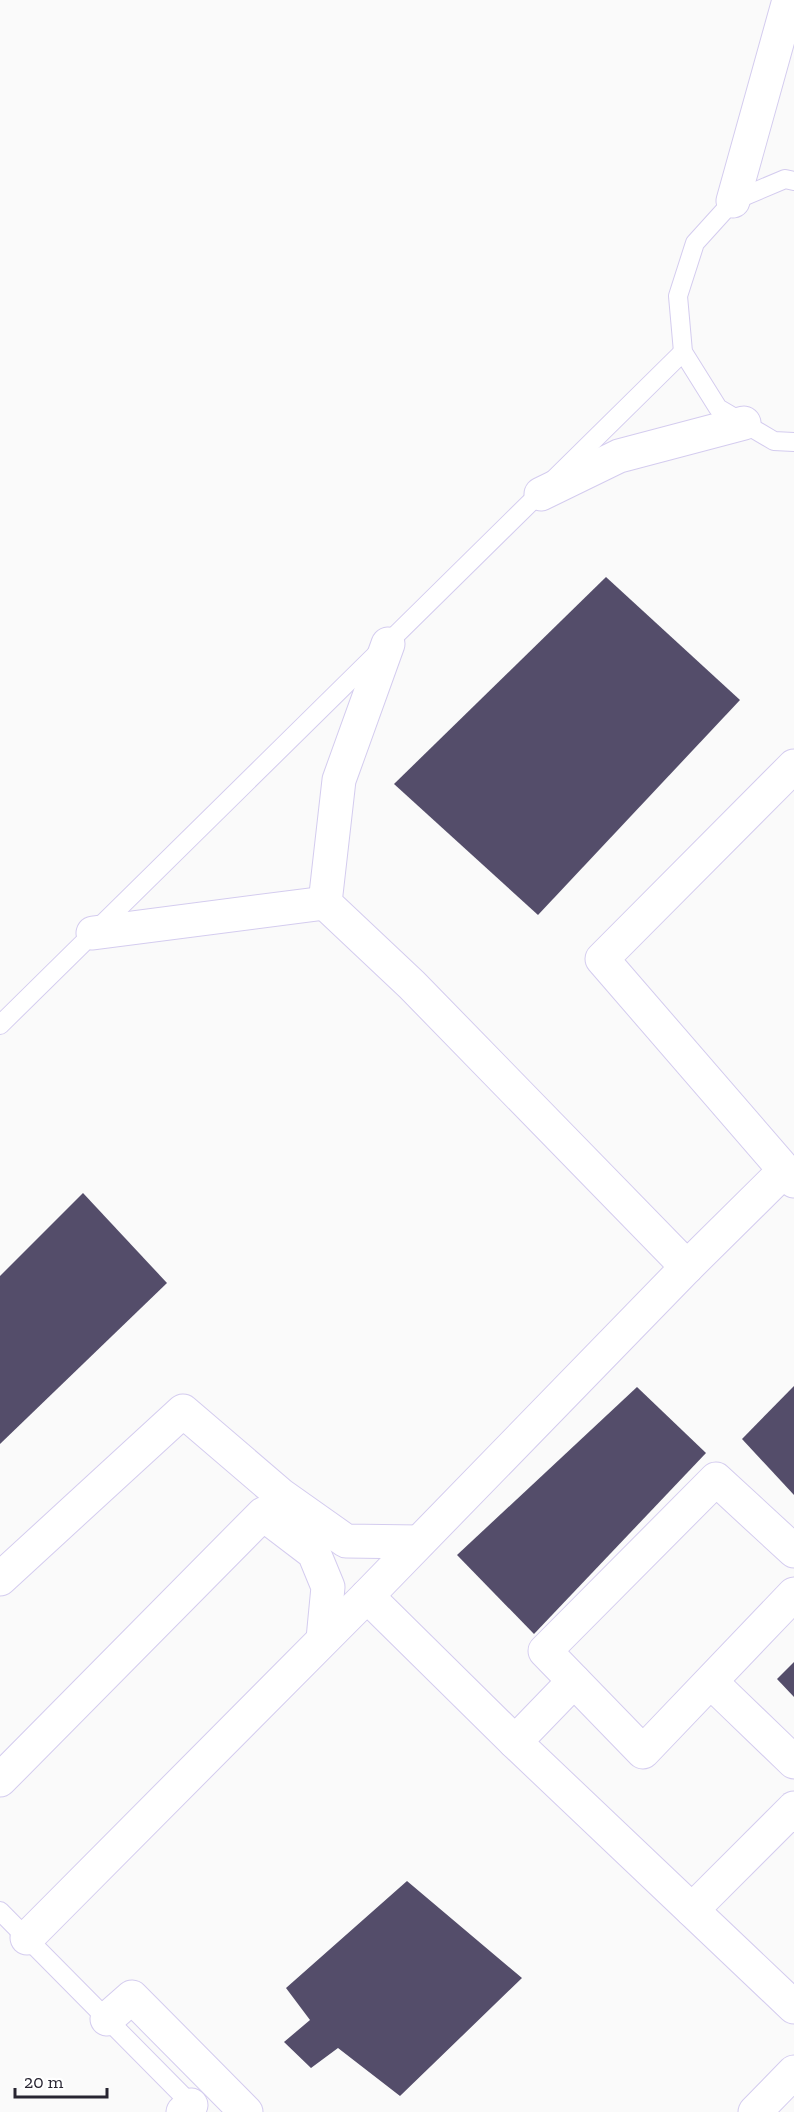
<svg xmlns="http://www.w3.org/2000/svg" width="794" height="2112" font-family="'Zilla Slab',serif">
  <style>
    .building { fill: #544d6a }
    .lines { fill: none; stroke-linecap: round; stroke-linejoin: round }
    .lane-casing { stroke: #d4ccef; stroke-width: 20 }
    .street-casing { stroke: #d4ccef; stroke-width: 35 }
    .lane { stroke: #fff; stroke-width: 18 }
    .street { stroke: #fff; stroke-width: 33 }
  </style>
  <rect width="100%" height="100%" fill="#fafafa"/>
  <g class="building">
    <path d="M606,577L740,700L538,915L394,784Z"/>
    <path d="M83,1193L167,1283L0,1444V1276Z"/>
    <path d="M794,1386V1495L742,1439Z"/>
    <path d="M637,1387L706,1453L534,1634L457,1555Z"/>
    <path d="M794,1662V1697L777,1679Z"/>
    <path d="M407,1881L522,1978L400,2096L338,2048L311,2068L284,2042L310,2020L286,1988Z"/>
  </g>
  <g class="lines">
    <defs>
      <g id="lane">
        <path d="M794,181L785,179L733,201L695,243L678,296L683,352L718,408L774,441L794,442"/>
        <path d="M0,1025L683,352"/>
        <path d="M0,1911L197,2110"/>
      </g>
      <g id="street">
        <path d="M733,201L789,0"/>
        <path d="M541,494L619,456L744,423"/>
        <path d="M794,766L602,959L794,1181"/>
        <path d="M93,933L325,903"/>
        <path d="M687,1267L784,1171"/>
        <path d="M794,1551L716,1479L545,1651L643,1752L794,1594"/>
        <path d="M0,1579L183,1411L281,1495L346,1541L419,1542"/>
        <path d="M367,1596L515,1742L794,2007"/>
        <path d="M711,1682L794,1762"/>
        <path d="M515,1742L574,1681"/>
        <path d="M0,1780L263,1514L314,1553L328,1587L323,1639"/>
        <path d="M692,1910L794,1808"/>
        <path d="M27,1938L367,1596L687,1267L412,985L325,903L339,780L388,644"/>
        <path d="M107,2019L132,1997L246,2112"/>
        <path d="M183,2112L191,2105"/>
        <path d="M755,2112L794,2072"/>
      </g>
    </defs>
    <use href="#lane" class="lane-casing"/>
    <use href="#street" class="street-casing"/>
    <use href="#lane" class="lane"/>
    <use href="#street" class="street"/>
  </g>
  <path d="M15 2088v9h92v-9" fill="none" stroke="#272431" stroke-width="3"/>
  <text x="24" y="2088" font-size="18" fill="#272431" stroke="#ffffff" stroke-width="4.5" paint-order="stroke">20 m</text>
</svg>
